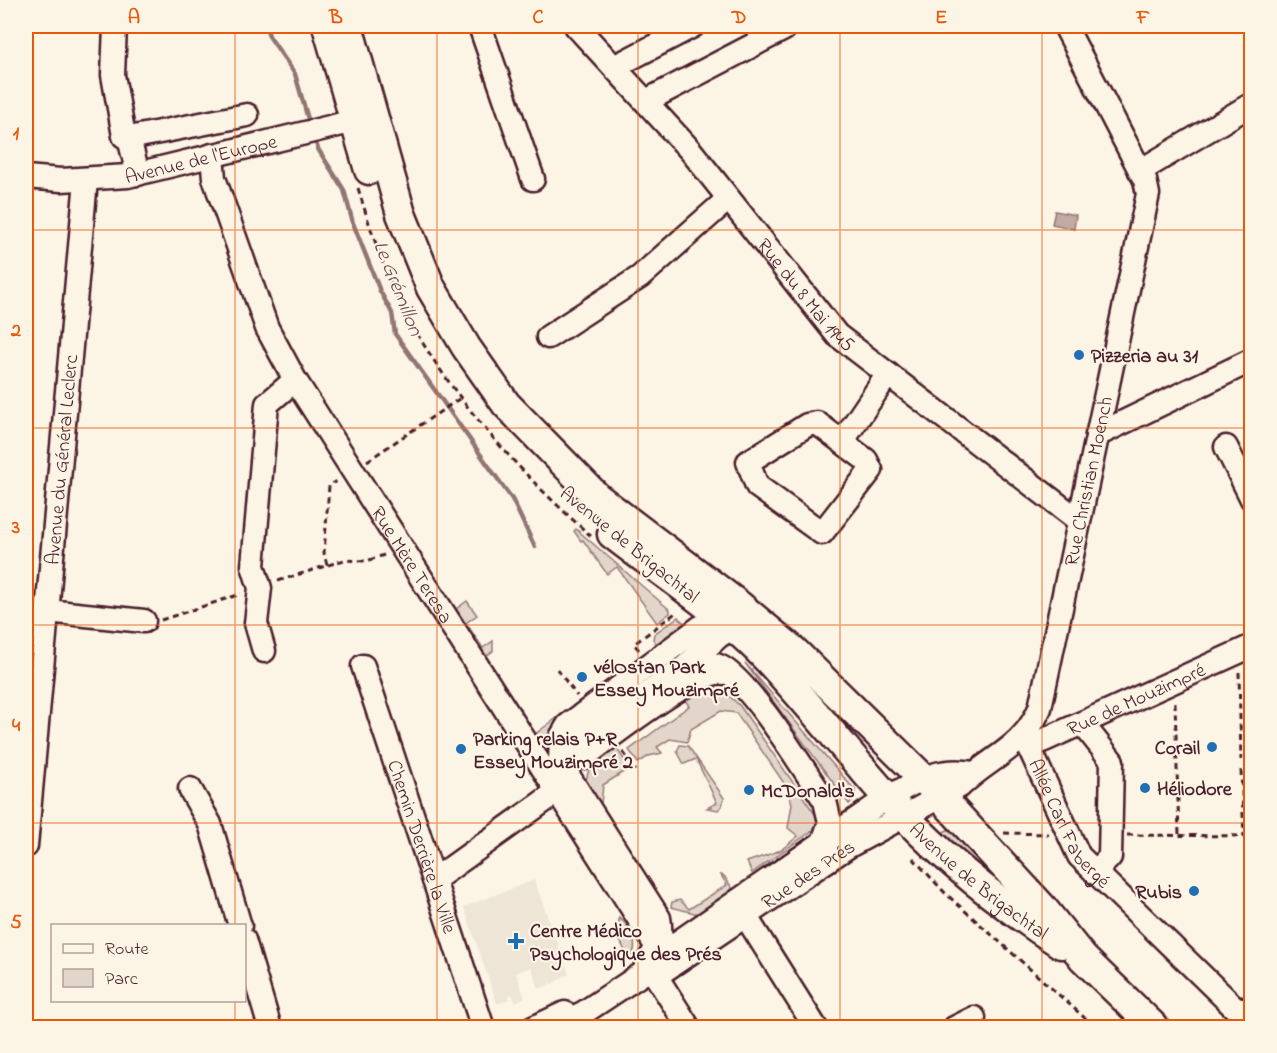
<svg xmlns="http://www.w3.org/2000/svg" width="1277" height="1053" font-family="'Indie Flower',sans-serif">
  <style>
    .built { fill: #eee5d7 }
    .green { fill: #e2d5ca; stroke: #967a7a; stroke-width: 1.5 }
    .water { fill: #c0aca5; stroke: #917474; stroke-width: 1.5 }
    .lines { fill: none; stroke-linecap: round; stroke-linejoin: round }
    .stream { stroke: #917474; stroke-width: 4.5 }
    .minor-casing { stroke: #4a1f2b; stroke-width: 27 }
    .major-casing { stroke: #4a1f2b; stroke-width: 33 }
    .path { stroke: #4a1f2b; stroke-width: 3; stroke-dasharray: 6 4.5; stroke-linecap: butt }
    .minor { stroke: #fcf5e5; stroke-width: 22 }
    .major { stroke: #fcf5e5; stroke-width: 28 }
    .grid { fill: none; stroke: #e8590c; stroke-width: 1.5; stroke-opacity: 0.55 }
    .poi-dot { fill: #1f6fb2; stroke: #fcf5e5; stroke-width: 2 }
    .labels { text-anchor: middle; stroke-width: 4.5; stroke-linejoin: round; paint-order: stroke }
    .street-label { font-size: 20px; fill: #4a1f2b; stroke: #fcf5e5 }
    .poi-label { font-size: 20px; font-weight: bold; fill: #4a1f2b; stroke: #fcf5e5; text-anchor: start }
    .water-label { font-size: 21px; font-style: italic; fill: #6d4950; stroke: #fcf5e5 }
    .neatline { fill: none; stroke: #e8590c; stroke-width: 2 }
    .grid-label { font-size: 20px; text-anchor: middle; font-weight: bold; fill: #e8590c }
  </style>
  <rect width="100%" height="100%" fill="#fcf5e5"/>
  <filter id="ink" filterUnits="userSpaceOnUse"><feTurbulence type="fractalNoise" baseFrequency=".0167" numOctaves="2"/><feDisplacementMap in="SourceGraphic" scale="12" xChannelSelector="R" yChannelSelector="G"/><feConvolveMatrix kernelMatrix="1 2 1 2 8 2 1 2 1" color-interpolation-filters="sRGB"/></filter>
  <g filter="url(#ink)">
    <path class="built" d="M534,880L569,974L552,984L548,982L549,985L539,989L531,967L516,973L525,998L515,1002L512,994L509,996L510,999L497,1004L464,907Z"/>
    <g class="green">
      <path d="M576,529L670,610V613L657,623L617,567L607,574L583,540L581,541L574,531Z"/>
      <path d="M467,601L477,615L466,623L483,648L493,641V651L484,658L452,612Z"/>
      <path d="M678,617L687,626L658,646L653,639L654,634Z"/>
      <path d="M745,663L855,790V797L849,804Z"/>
      <path d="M713,687L723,690L740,706L817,817L819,826L752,873L747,862L781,850L798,836L788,828L792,804L788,789L736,713L721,711L691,729L687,742L670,739L657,747L662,753L649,756L638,763L629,750L689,706L683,697Z"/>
      <path d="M581,700L586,706L546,745L541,747L531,737Z"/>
      <path d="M680,745L688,746L724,798L722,806L718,810L707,808L717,803L696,759L684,764L677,751Z"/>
      <path d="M615,746L630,768L603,785L601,804L611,819L610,822L586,780L590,766Z"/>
      <path d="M955,826L1052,929L936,836Z"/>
      <path d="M721,875L724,876L732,888L726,895L698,914L671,907L672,902L680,900L689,909L727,885Z"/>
      <path d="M619,918C631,925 641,947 629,960L619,938Z"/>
    </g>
    <path class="water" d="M1055,211L1076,215L1074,229L1052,224Z"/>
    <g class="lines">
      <g class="stream">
        <path d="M266,26L269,36L295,74L310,126"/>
        <path d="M314,137L318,149L344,190L353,223L380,291L392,313L395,334L512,499L535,547"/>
      </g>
      <defs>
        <g id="minor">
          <path d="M115,26L113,75L124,136L129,138L138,174"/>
          <path d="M480,26L533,179"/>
          <path id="s1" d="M576,26L691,151L837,335L1078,520"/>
          <path d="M614,67L693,26"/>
          <path d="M646,101L784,29"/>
          <path d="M129,138L247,115"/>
          <path id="s2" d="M212,155L214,178L267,328L295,380L660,952"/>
          <path d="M1140,171L1252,104"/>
          <path id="s3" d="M26,177L61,180L128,176L371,117"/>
          <path d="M548,337L640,277L728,199"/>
          <path d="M1097,435L1252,360"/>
          <path d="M842,442L866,460L871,470L822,533L757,486L748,462L807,425L817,423L842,442L888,374"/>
          <path d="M1226,447L1252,499"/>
          <path d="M47,611L144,621"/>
          <path d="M264,651L256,623L260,588L253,566L267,404L295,380"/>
          <path id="s4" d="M363,666L483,1028"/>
          <path d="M685,667L719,636L740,624"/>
          <path d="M1082,723L1112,761L1110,857L1095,872"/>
          <path id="s5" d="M1022,739L1029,747L1252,646"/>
          <path id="s6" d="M1029,747L1079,856L1234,1007L1252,1013"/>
          <path d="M584,757C609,738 696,670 723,673"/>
          <path d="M560,762L561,737L568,725L699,628L719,617L734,622"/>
          <path d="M190,789L210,824L240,926"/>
          <path id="s7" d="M26,846L86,180"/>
          <path d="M434,880L558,791"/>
          <path d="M744,899L748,920L816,1028"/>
          <path d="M244,940L270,1028"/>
          <path d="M652,960L887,798C920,780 936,767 974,773"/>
          <path d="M646,964C657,949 663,938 659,918L566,772V756L573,745L685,667C697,664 710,661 721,667C751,683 804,770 825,801L830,822L823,842L798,870"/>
          <path id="s8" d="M656,976L849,846L960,786C991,756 1022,750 1040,708L1148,194L1145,180L1065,26"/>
          <path d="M656,976L689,1028"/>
          <path d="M533,1028L565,1013"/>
          <path d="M552,1028L583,1013L666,958"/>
          <path d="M954,1028L974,1018"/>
        </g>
        <g id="major">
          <path d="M327,26L369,170"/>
          <path d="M348,26L401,214L431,288L466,347L506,404L598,498L740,606L794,651L923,778L1042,907L1083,958L1155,1028"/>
          <path id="s9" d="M612,534C663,574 723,612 768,660C809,704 847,752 887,797C937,854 998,903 1061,944"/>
        </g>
      </defs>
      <use href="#minor" class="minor-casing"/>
      <use href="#major" class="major-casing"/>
      <g class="path">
        <path d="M358,188C373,237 389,288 416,332C462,409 524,477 591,536"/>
        <path d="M367,461L462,397"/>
        <path d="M327,565L324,553L329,486L336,481"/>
        <path d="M278,581L344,560L367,561L384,555"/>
        <path d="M161,620L241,594"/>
        <path d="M639,650L634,644L678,611"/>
        <path d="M557,669L577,696"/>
        <path d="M1239,672L1241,760"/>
        <path d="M1175,702L1179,835"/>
        <path d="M623,752L636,770"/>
        <path d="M1241,770L1244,836L1248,842V892H1252"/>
        <path d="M1004,833L1049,834"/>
        <path d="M1127,835L1252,836"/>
        <path d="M913,858L946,894L1096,1028"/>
      </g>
      <use href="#minor" class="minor"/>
      <use href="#major" class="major"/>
    </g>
  </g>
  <path class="grid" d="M235,26V926M437,26V1028M638,26V1028M840,26V1028M1042,26V1028M26,230H1252M26,428H1252M26,625H1252M26,823H1252M235,1000V1028"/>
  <g class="poi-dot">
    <circle cx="1079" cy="355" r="6"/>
    <circle cx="582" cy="677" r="6"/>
    <circle cx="1212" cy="747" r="6"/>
    <circle cx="461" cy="749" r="6"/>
    <circle cx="1145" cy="788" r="6"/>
    <circle cx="749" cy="790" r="6"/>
    <circle cx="1194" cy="891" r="6"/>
    <path d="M513 932h6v6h6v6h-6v6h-6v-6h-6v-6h6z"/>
  </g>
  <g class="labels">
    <g class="street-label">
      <text dy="7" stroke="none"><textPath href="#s3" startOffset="177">Avenue de l'Europe</textPath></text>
      <text dy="7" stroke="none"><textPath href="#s1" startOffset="354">Rue du 8 Mai 1945</textPath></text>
      <text dy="7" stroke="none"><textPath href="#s7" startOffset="388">Avenue du Général Leclerc</textPath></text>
      <text dy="7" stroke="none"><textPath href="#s8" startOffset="704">Rue Christian Moench</textPath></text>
      <text transform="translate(630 544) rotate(39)" y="7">Avenue de Brigachtal</text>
      <text dy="7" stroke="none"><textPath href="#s2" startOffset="460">Rue Mère Teresa</textPath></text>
      <text dy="7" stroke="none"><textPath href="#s5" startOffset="128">Rue de Mouzimpré</textPath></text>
      <text dy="7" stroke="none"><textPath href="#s6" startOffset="87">Allée Carl Fabergé</textPath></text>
      <text dy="7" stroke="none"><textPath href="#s4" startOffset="190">Chemin Derrière la Ville</textPath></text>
      <text dy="7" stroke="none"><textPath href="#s8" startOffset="183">Rue des Prés</textPath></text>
      <text dy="7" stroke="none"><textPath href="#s9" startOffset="507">Avenue de Brigachtal</textPath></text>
    </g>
    <g class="poi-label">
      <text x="1091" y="362">Pizzeria au 31</text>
      <text x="594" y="673">vélOstan Park<tspan x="594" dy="23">Essey Mouzimpré</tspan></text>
      <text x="473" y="745">Parking relais P+R<tspan x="473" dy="23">Essey Mouzimpré 2</tspan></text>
      <text x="1200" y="754" text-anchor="end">Corail</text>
      <text x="1157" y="795">Héliodore</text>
      <text x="761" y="797">McDonald's</text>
      <text x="1182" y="898" text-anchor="end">Rubis</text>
      <text x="530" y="937">Centre Médico<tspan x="530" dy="23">Psychologique des Prés</tspan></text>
    </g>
    <g class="water-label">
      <text transform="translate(399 288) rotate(68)" y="7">Le Grémillon</text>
    </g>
  </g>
  <rect width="1277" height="1053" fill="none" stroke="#fcf5e5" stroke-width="66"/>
  <rect x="51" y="924" width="195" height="78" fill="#fcf5e5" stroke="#b59f9b" stroke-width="1.5"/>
  <rect x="63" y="944" width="30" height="9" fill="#fcf5e5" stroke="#b59f9b" stroke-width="1.5"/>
  <text x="105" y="954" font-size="18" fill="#4a1f2b">Route</text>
  <rect x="63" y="969" width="30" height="18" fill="#e2d5ca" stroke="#b59f9b" stroke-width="1.5"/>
  <text x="105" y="984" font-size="18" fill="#4a1f2b">Parc</text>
  <rect x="33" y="33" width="1211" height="987" class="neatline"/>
  <g class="grid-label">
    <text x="134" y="23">A</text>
    <text x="336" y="23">B</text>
    <text x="538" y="23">C</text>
    <text x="739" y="23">D</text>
    <text x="941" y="23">E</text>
    <text x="1143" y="23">F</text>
    <text x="16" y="139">1</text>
    <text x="16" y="336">2</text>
    <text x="16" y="533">3</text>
    <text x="16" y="731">4</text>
    <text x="16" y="928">5</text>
  </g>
</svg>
